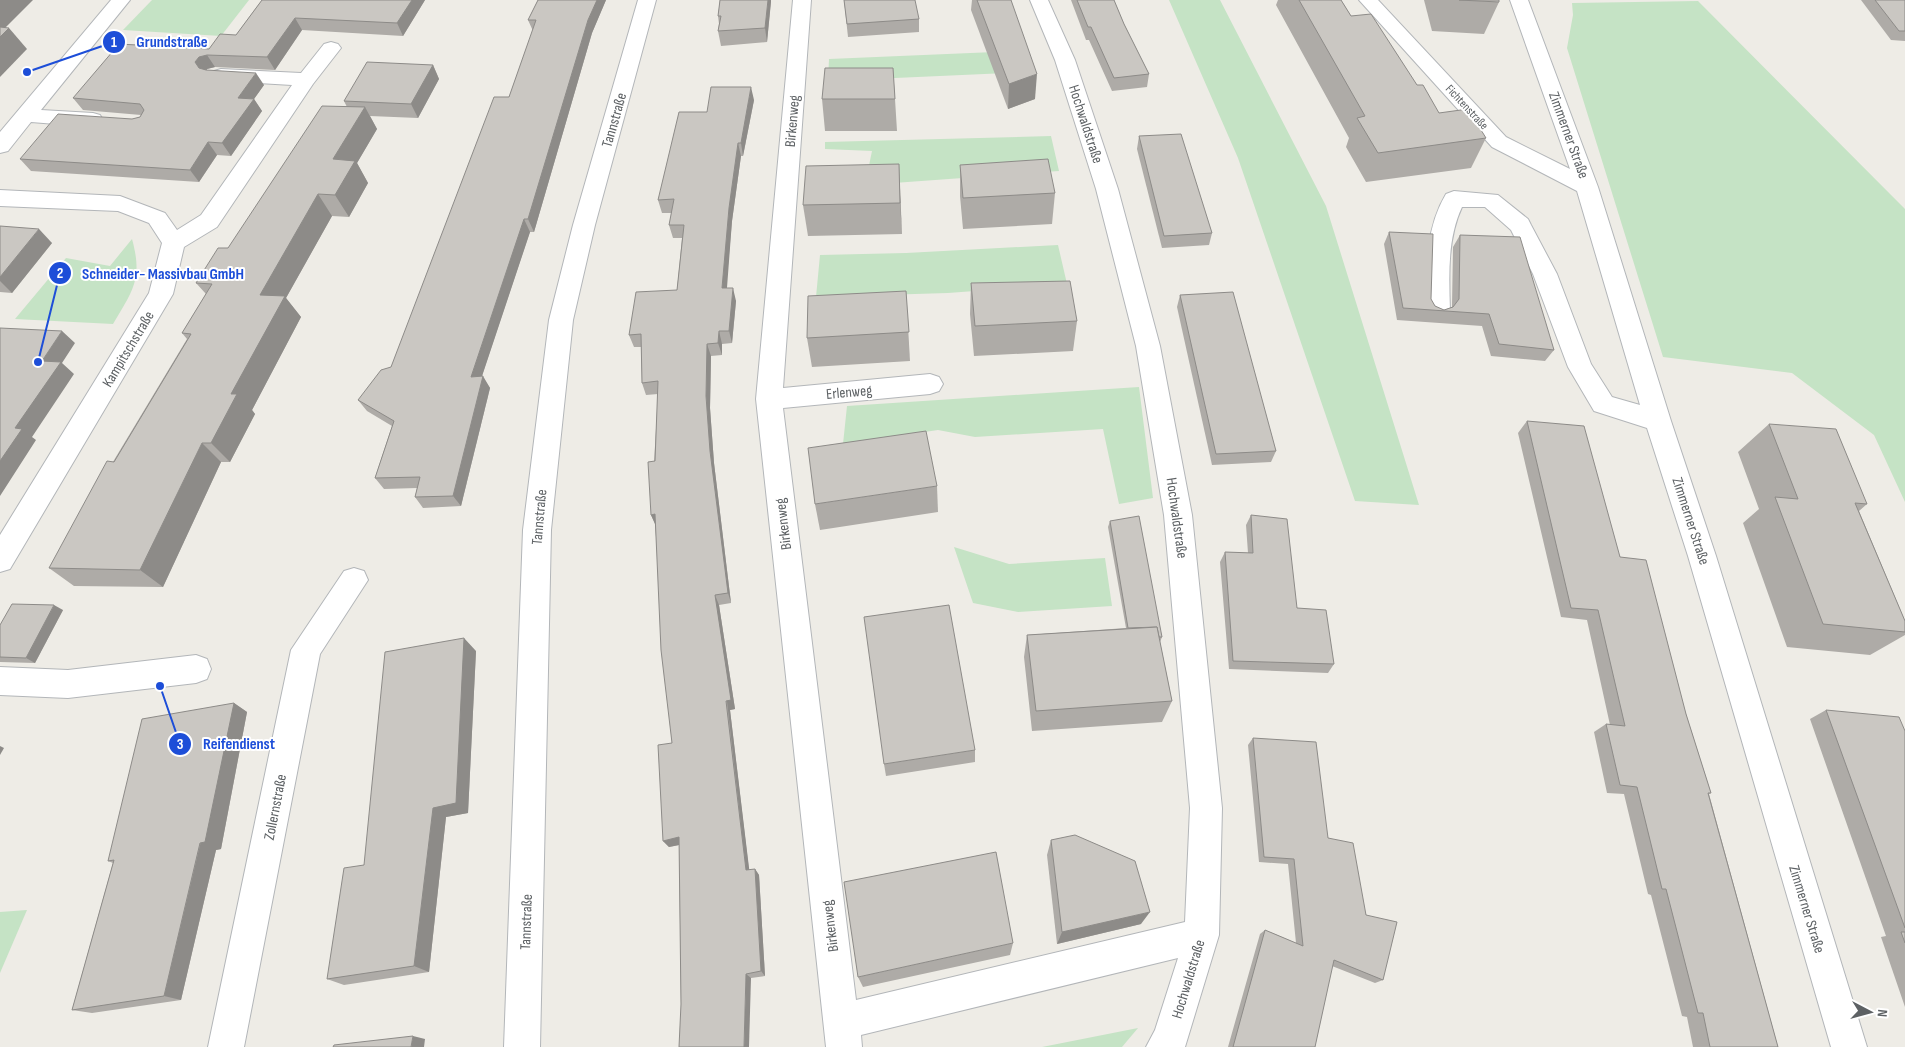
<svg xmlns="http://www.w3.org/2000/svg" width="1905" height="1047" font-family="'Sofia Sans Condensed',sans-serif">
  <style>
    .green { fill: #c5e3c5 }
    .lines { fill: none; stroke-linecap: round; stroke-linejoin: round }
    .minor-casing { stroke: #b3b6b9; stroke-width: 2 }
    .minor { fill: #fff; fill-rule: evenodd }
    .wall { fill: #aeaba7 }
    .shaded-wall { fill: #8d8b88 }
    .building { fill: #cac7c2; stroke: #8d8b88 }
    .labels { text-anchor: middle; stroke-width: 4; stroke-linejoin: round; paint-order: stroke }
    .far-street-label { font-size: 12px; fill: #5d6164; stroke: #fff }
    .street-label { font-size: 15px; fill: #5d6164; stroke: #fff }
    .leader { fill: none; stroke: #1d4ed8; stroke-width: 2 }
    .callout-dot { fill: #1d4ed8; stroke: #fff; stroke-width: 2 }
    .mark-label { font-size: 15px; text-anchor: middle; font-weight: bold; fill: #fff }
    .callout-label { font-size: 16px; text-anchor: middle; font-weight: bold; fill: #1d4ed8; stroke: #fff; stroke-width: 4; stroke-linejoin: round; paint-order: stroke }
  </style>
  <rect width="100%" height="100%" fill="#eeece6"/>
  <g class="green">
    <path d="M152,0H249L221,36L123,30Z"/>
    <path d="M1169,0H1220L1326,206L1419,505L1355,501L1238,158Z"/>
    <path d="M1698,1L1905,209V502L1874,435L1792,373L1663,357L1567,48L1573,15L1572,3Z"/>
    <path d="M1018,51L1029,72L828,81L829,59Z"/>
    <path d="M1051,136L1059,171L880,184L866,180L872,151L825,149V142Z"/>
    <path d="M132,239C143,279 133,290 113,324L15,319L66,258L110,266Z"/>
    <path d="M1058,245L1067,284L948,293L816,297L820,255L906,253Z"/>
    <path d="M1139,387L1153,498L1119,504L1103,429L975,437L938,430L843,444L847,406Z"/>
    <path d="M954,547L1009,564L1105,558L1112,606L1018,612L973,603Z"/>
    <path d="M27,910L0,973V912Z"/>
    <path d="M1138,1028L1122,1047H1042Z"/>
  </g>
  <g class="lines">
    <defs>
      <g id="minor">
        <path d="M111,0H130L41,110L93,113L100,115L103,120L100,125L93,127L31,122L8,151L0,153V132Z"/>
        <path d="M638,0H656L595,225L573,320L551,530L540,1047H504L523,530L549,320L573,225Z"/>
        <path d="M793,0H811L783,388L930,374L939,377L943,384L939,391L930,394L783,408L856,1000L1185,922L1190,808L1164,515L1136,346L1096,189L1055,60L1030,0H1048L1075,60L1118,189L1160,346L1192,515L1222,808L1219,935L1185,1047H1146L1155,1030L1178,958L861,1035L862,1047H826L756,399Z"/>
        <path d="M1359,0H1378L1506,137L1570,169L1510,0H1528L1598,187L1671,421L1716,556L1867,1047H1831L1688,556L1647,428L1594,411L1568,367L1533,274L1511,230L1485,207H1462C1447,239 1449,276 1450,311L1446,317L1438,320L1430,317L1426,311C1426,271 1425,229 1446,194L1454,191L1498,195L1528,219L1531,225L1557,274L1591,364L1612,397L1640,405L1577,191L1492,147Z"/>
        <path d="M331,42L338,44L341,48L313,84L217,227L184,247L173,294L10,569L0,572V535L149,293L162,243L149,223L118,211L0,206V190L120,196L165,213L177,230L201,215L292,85L221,81L214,79L211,75L214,71L221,69L301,73L324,44Z"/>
        <path d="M354,568L364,571L368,580L320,654L244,1047H208L291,650L344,571Z"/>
        <path d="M196,655L207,659L211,669L207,679L196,683L68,698L0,695V667L68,670Z"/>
      </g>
    </defs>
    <use href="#minor" class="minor-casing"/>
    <use href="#minor" class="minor"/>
  </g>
  <g class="wall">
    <path d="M262,0H425L403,36L302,30L275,70L215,67L207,69V70L264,85L254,99L262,111L231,156L217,155L199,182L31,171L20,159L140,117L141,115L83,110L73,98L209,49L236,35Z"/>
    <path d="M538,0H606L592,33L534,232H530L482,376L490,388L461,506L423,508L415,497L417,488L384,489L375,478L392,426L367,411L358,400L391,367L509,97L533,31L528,20Z"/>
    <path d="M720,0H771L767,42L721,46L718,31L719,24L718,16Z"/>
    <path d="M844,0L919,19V32L848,37Z"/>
    <path d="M972,0H1011L1035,99L1008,109L971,10Z"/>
    <path d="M1071,0H1114L1124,24L1149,74L1147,87L1112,91L1089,40H1086Z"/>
    <path d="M1278,0H1341L1351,16L1417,85L1439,113L1486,138L1471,168L1366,182L1346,147L1349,138L1276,5Z"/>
    <path d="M1424,0H1499V2L1484,34L1432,31Z"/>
    <path d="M1861,0H1905V41L1891,40Z"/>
    <path d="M433,65L439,79L418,118L370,116L377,129L357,163L368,183L349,217L332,216L286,298L301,317L252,410L255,414L230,462H221L163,587L74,586L49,568L187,339L182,333L206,294L196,283L228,248L347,107L344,101Z"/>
    <path d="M893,68L897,131H825L822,99Z"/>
    <path d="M754,100L743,156H741L732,221L726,288L736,301L732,343L722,344V355L711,356L710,408L714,463L731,603L719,605L735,709L730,710L749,870L755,869L759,875L765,976L751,978L681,1004L679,845L669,847L663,841L672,743L655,524L651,515L658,394L646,395L642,383L641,347H634L629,335L677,290L682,238H673L669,225L672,213H662L658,200L707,112Z"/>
    <path d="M1139,136L1212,233L1209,245L1162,248L1137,149Z"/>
    <path d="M899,164L902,234L808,236L803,205Z"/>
    <path d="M960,165L1055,193L1052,224L963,229L960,196Z"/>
    <path d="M0,226L52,243L12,293L0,292Z"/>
    <path d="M1389,232L1435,306L1444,310L1452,307L1453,247L1460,235L1554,350L1545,361L1491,356L1482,326L1397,320L1384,244Z"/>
    <path d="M971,283L1077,321L1073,351L974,356L970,314Z"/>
    <path d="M906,291L910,361L812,367L807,338Z"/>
    <path d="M1180,295L1276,451L1271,462L1212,465L1177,307Z"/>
    <path d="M1527,421L1620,557L1686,714L1711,793L1709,794L1778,1047H1693L1687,1017L1682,1016L1651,895L1648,894L1624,794L1607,793L1594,732L1606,724L1610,725L1587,620L1561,617L1518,433Z"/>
    <path d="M1769,424L1867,504L1859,511L1905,621V635L1870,655L1787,647L1743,523L1759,509L1738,452Z"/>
    <path d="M937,486L938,512L820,530L815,504Z"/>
    <path d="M1251,515L1297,608L1334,664L1328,673L1229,669L1220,562L1225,552L1248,553L1246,525Z"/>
    <path d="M1110,521L1162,637L1160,642L1172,701L1162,722L1032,731L1024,657L1027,635L1126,628L1108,527Z"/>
    <path d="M63,610L35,663L0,662V625Z"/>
    <path d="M476,651L468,813L446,817L429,972L344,985L327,979L364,865Z"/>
    <path d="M234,703L247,712L221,849L216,850L181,1000L92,1013L72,1010L113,863L108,861Z"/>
    <path d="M1826,710L1905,731V1007L1881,937L1886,936L1810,719Z"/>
    <path d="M1253,738L1328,838L1366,915L1383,980L1375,983L1332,966L1315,1047H1228L1260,934L1265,930L1296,943L1288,864L1259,862L1248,745Z"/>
    <path d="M975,750V762L886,776L884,764Z"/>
    <path d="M1051,840L1141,924L1057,944L1047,855Z"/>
    <path d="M1013,943L1010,955L863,987L858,977Z"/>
  </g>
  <g class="shaded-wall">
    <path d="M0,0H33L0,33Z"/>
    <path d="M412,0H425L403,36L397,23Z"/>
    <path d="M597,0H606L592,33L534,232L528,219L588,20Z"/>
    <path d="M768,0H771V2L767,42L765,28Z"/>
    <path d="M295,18L302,30L275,70L267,57Z"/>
    <path d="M9,28L27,49L0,77V37Z"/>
    <path d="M207,55L215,67L207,69L203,75L195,62L199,57Z"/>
    <path d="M433,65L439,79L418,118L411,104Z"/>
    <path d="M256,73L264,85L254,99L262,111L231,156L222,143L238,98Z"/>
    <path d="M1037,74L1035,99L1008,109L1009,84Z"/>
    <path d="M751,87L754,100L743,156L741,143Z"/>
    <path d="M365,107L377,129L357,163L368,183L349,217L335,195L333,159Z"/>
    <path d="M208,142L217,155L199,182L190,170Z"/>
    <path d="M738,143L741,156L732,221L726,301L722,288L729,208Z"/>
    <path d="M899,164L900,195L902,234L900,203Z"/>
    <path d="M318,194L332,216L286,298L301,317L252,410L255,414L230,462L211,443L231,394L260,295Z"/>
    <path d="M524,219L530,232L478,388L471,377Z"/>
    <path d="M39,229L52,243L12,293L0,281V277Z"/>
    <path d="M733,288L736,301L732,343L729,331Z"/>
    <path d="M62,331L75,343L62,363L74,374L32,437L36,440L0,496V461L15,428L42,361Z"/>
    <path d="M719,331L722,344V355L718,343Z"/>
    <path d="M707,344L711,356L710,408L714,463L731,603L728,593L710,451L706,396Z"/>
    <path d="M483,376L490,388L461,506L453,496Z"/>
    <path d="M202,443L221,462L163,587L140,570Z"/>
    <path d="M655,514L656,526L651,515Z"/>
    <path d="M715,595L719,605L735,709L730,710L750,876L746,870Z"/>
    <path d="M54,605L63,610L35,663L26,658Z"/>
    <path d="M464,638L476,651L468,813L446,817L429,972L414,966L433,808Z"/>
    <path d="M234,703L247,712L221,849L216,850L181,1000L164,996Z"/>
    <path d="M0,746L4,748L0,755Z"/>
    <path d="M679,837L684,844L669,847L663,841Z"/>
    <path d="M755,869L759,875L765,976L761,971Z"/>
    <path d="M1150,912L1141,924L1057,944L1062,932Z"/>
    <path d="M746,974L751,978L749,1047H744Z"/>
    <path d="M413,1036L425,1039L424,1047H411Z"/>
  </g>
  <g class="building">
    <path d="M262,0H412L397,23L295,18L267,57L207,55L199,57L195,62L199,68L206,70L256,73L238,98L254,99L222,143L208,142L190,170L20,159L58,114L132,119L140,117L144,110L140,104L73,98L119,44L209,49L220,34L236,35Z"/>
    <path d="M538,0H597L588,20L528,219H524L471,377L483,376L453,496L415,497L420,477L375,478L394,421L358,400L381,370L391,367L494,97H509L536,20H528Z"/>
    <path d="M720,0H768L765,28L718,31L721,16H718Z"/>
    <path d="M844,0H915L919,19L847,24Z"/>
    <path d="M977,0H1011L1037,74L1009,84Z"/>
    <path d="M1077,0H1114L1124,24L1149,74L1114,78L1091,27H1088Z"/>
    <path d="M1299,0H1341L1351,16L1371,14L1417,85H1423L1439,113L1468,109L1486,138L1378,153L1357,118L1365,116Z"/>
    <path d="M1459,0H1499V2Z"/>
    <path d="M1875,0H1905V31H1899Z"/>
    <path d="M0,27L9,28L0,37Z"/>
    <path d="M367,62L433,65L411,104L344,101Z"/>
    <path d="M825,68H893L895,99H822Z"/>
    <path d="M711,87H751L741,143H738L729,208L722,288H733L729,331H719L718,343L707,344L706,396L710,451L728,593L715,595L731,700L726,701L746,870L755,869L761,971L746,974L744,1047H679L681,1004L679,837L663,841L658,745L672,743L661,650L655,514L651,515L648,462L655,461L658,381L642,383L641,334L629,335L636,292L677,290L684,225H669L674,199L658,200L679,112H707Z"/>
    <path d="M322,106L365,107L333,159L355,161L335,195L318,194L260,295L285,296L231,394H237L211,443H202L140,570L49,568L107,461L114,462L191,334L182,333L212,284L196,283L218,248H228Z"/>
    <path d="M1181,134L1212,233L1164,236L1139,136Z"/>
    <path d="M1048,159L1055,193L963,198L960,165Z"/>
    <path d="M899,164L900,203L803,205L806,166Z"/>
    <path d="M0,226L39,229L0,277Z"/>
    <path d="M1389,232L1433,234L1431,299L1435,306L1444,310L1453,307L1459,299L1460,235L1520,237L1554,350L1499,344L1489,314L1403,308Z"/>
    <path d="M1070,281L1077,321L975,326L971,283Z"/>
    <path d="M906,291L909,332L807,338L808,296Z"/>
    <path d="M1233,292L1276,451L1216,454L1180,295Z"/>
    <path d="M0,328L62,331L42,361L61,362L15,428L22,429L0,461Z"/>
    <path d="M1527,421L1584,426L1620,557L1646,560L1686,714L1711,793H1708L1778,1047H1710L1703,1013H1698L1666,889H1662L1637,787L1620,785L1606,724L1625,726L1598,610L1571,608Z"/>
    <path d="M1769,424L1836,429L1867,504L1855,503L1905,621V632L1823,624L1775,497L1798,499Z"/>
    <path d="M926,431L937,486L815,504L808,448Z"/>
    <path d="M1251,515L1287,519L1297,608L1326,610L1334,664L1233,661L1225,552L1253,553Z"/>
    <path d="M1139,516L1162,637H1159L1157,627L1128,628L1110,521Z"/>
    <path d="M12,604L54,605L26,658L0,657V625Z"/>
    <path d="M949,605L975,750L884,764L864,617Z"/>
    <path d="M1157,627L1172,701L1036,711L1027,635Z"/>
    <path d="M464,638L456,803L433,808L414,966L327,979L344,868L364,865L385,652Z"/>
    <path d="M234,703L205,842L200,843L164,996L72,1010L114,860L108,861L142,719Z"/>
    <path d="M1826,710L1899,717L1905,731V928Z"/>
    <path d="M1253,738L1316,742L1328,838L1353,843L1366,915L1397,922L1383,980L1334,960L1315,1047H1233L1265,930L1303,946L1294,859L1264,857Z"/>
    <path d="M1075,835L1135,861L1150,912L1062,932L1051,840Z"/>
    <path d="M996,852L1013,943L858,977L844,882Z"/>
    <path d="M1901,932H1905V943Z"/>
    <path d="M413,1036L411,1047H333L334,1045Z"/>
  </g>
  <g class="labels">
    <g class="far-street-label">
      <text transform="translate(1467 107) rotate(47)" y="4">Fichtenstraße</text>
    </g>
    <g class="street-label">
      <text transform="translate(614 120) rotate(-74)" y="5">Tannstraße</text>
      <text transform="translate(792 121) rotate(-85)" y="5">Birkenweg</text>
      <text transform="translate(1086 124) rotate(72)" y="5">Hochwaldstraße</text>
      <text transform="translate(1569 135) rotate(70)" y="5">Zimmerner Straße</text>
      <text transform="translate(128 349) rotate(-59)" y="5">Kampitschstraße</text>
      <text transform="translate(849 392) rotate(-5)" y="5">Erlenweg</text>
      <text transform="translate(539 517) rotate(-85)" y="5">Tannstraße</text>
      <text transform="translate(1177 518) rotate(82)" y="5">Hochwaldstraße</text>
      <text transform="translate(1691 521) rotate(72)" y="5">Zimmerner Straße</text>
      <text transform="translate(783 524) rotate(-97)" y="5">Birkenweg</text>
      <text transform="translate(275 807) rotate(-79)" y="5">Zollernstraße</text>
      <text transform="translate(1807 909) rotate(73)" y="5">Zimmerner Straße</text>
      <text transform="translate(526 922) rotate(-88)" y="5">Tannstraße</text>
      <text transform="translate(830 926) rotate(-97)" y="5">Birkenweg</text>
      <text transform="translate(1188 979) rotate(-73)" y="5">Hochwaldstraße</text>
    </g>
  </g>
  <path class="leader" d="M27 72L114 42M38 362L60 273M160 686L180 744"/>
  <g class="callout-dot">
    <circle cx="27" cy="72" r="5"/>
    <circle cx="38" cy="362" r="5"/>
    <circle cx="160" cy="686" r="5"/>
    <circle cx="114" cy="42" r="12"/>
    <circle cx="60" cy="273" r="12"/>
    <circle cx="180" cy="744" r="12"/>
  </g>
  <g class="mark-label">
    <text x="114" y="47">1</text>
    <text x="60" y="278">2</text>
    <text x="180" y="749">3</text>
  </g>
  <g class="callout-label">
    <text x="172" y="47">Grundstraße</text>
    <text x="163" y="279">Schneider- Massivbau GmbH</text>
    <text x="239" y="749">Reifendienst</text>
  </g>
  <g transform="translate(1870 1012) rotate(96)" stroke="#ffffff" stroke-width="4" paint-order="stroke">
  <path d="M0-4L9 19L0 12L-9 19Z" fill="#5d6164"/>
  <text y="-8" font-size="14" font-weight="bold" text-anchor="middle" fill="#5d6164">N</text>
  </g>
</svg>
